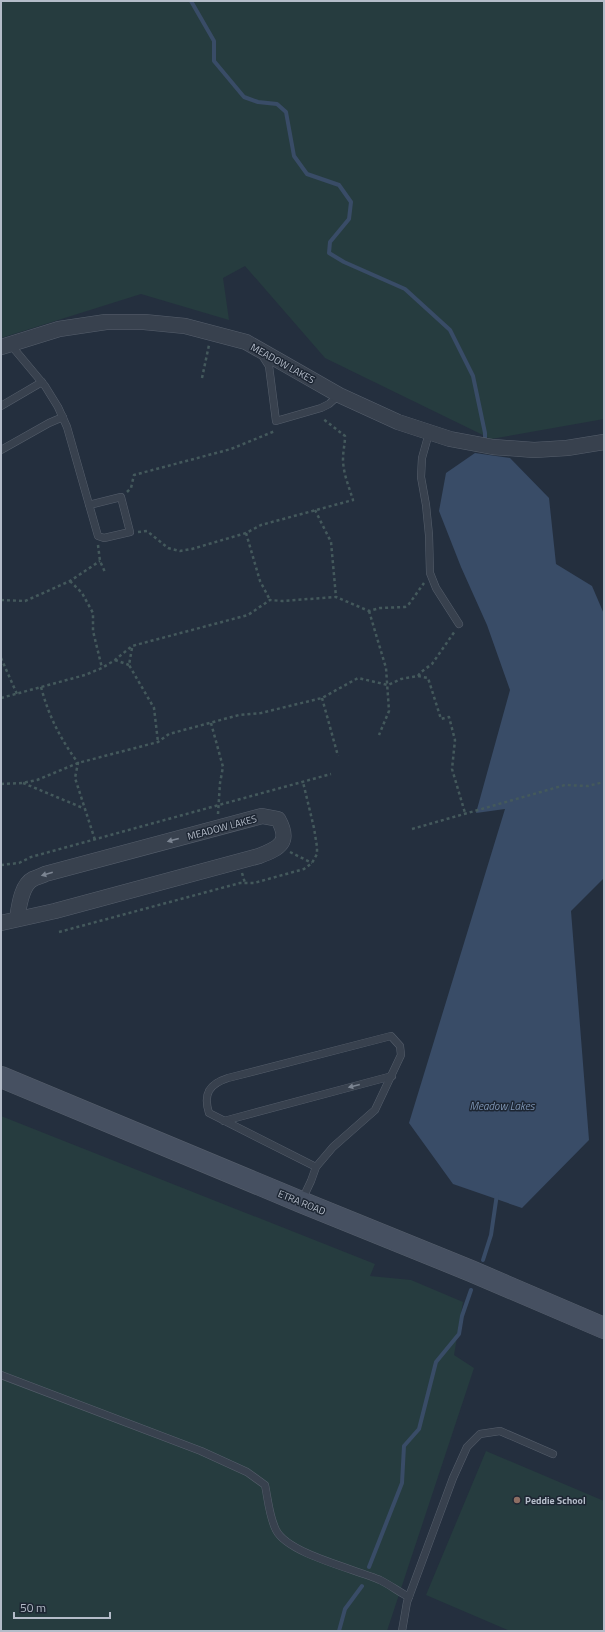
<svg xmlns="http://www.w3.org/2000/svg" width="605" height="1632" font-family="'Titillium Web',sans-serif">
  <style>
    .green { fill: #263c3f }
    .water { fill: #394c67 }
    .lines { fill: none; stroke-linecap: round; stroke-linejoin: round }
    .stream { stroke: #394c67; stroke-width: 4 }
    .lane-casing { stroke: #565f6c; stroke-width: 8 }
    .street-casing { stroke: #565f6c; stroke-width: 16 }
    .secondary-casing { stroke: #565f6c; stroke-width: 22 }
    .path { stroke: #44595c; stroke-width: 2.5; stroke-dasharray: 3 3; stroke-linecap: butt }
    .lane { stroke: #38414e; stroke-width: 7 }
    .street { stroke: #38414e; stroke-width: 15 }
    .secondary { stroke: #465061; stroke-width: 21 }
    .oneway { fill: #7c8592 }
    .education-dot { fill: #8d6e63; stroke: #1d2633; stroke-width: 1.5 }
    .labels { text-anchor: middle; stroke-width: 3; stroke-linejoin: round; paint-order: stroke }
    .street-label { font-size: 10px; fill: #b4bcc9; stroke: #1d2633 }
    .poi-label { font-size: 10px; font-weight: bold; fill: #b4bcc9; stroke: #1d2633; text-anchor: start }
    .water-label { font-size: 11px; font-style: italic; fill: #7c92b1; stroke: #1d2633 }
  </style>
  <rect width="100%" height="100%" fill="#242f3e"/>
  <g class="green">
    <path d="M1,1H604V419L491,439L325,358L245,266L223,278L229,320L141,294L1,338Z"/>
    <path d="M1,1116L375,1264L370,1276L411,1280L463,1302L454,1355L474,1368L387,1631H1Z"/>
    <path d="M486,1451L604,1501V1631H510L426,1595Z"/>
  </g>
  <path class="water" d="M475,453L510,458L549,498L556,564L592,586L604,614V878L571,911L589,1140L522,1208L453,1184L409,1123L505,809L476,813L510,690L487,625L461,567L439,511L446,473Z"/>
  <g class="lines">
    <g class="stream">
      <path d="M191,1L214,41V61L244,97L258,102L277,104L286,112L294,156L307,174L339,185L351,202L349,219L330,242L329,253L344,262L405,289L450,330L473,376L485,433V443"/>
      <path d="M483,1260L491,1235L497,1194"/>
      <path d="M369,1567L402,1483L404,1446L419,1429L436,1362L459,1334L462,1316L471,1290"/>
      <path d="M339,1631L345,1609L362,1586"/>
    </g>
    <defs>
      <g id="lane">
        <path d="M10,344L45,386L58,407L67,427L98,536L104,538L130,532L121,497L89,505"/>
        <path d="M262,355L269,366L276,421L321,408L329,404L339,395"/>
        <path d="M1,406L42,382"/>
        <path d="M429,433L422,458L421,477L426,505L429,535L430,573L436,588L459,624"/>
        <path d="M1,450L49,423L63,417"/>
        <path d="M224,1121L392,1076"/>
        <path d="M302,1200L311,1181L316,1167L333,1147L375,1110L401,1055L400,1046L391,1036L228,1078C209,1084 203,1094 209,1113L316,1167"/>
        <path d="M1,1375L201,1451L247,1472L265,1485C268,1499 269,1516 276,1530C288,1554 355,1569 380,1580C390,1585 399,1592 409,1597"/>
        <path d="M402,1631L407,1602L453,1478L467,1447L480,1434L500,1431L553,1454"/>
      </g>
      <g id="street">
        <path d="M1,347L59,329L106,322H144L185,326L246,342L339,395L398,422L450,439L493,447L534,450L567,448L604,442"/>
        <path d="M1,923L55,911L259,856C280,848 291,842 278,819L262,816L45,874C42,876 37,877 33,879C21,885 19,907 17,919"/>
      </g>
      <path id="secondary" d="M1,1077L301,1202L471,1271L604,1328"/>
    </defs>
    <use href="#lane" class="lane-casing"/>
    <use href="#street" class="street-casing"/>
    <use href="#secondary" class="secondary-casing"/>
    <g class="path">
      <path d="M202,378L209,345"/>
      <path d="M127,492L131,488L134,475L231,449L275,431"/>
      <path d="M315,510L331,542L336,597"/>
      <path d="M138,532L147,531L168,548L180,551L192,549L246,533L261,525L353,500C349,487 343,473 343,459C343,451 345,444 345,436L322,418"/>
      <path d="M246,533L260,581L270,600"/>
      <path d="M98,545L100,561L105,572"/>
      <path d="M70,581L82,593L93,613V631L102,668"/>
      <path d="M1,600L25,601L32,598L70,581L100,561"/>
      <path d="M369,611L386,668L389,711L379,735"/>
      <path d="M132,648L129,665L154,708L158,742"/>
      <path d="M1,658L17,694"/>
      <path d="M115,660L129,665"/>
      <path d="M418,676L421,672L432,664L455,631"/>
      <path d="M41,687C49,717 60,738 78,763L75,778L95,840"/>
      <path d="M1,698L85,675L102,668L115,660L132,646L248,615L270,600L282,601L336,597L369,611L380,608L405,607L409,604L424,583"/>
      <path d="M322,698L338,756"/>
      <path d="M211,723L223,767L220,783L218,814"/>
      <path d="M23,783L83,808"/>
      <path d="M1,784L22,783L37,780L78,763L158,742L169,734L239,715L261,713L322,698L358,678L388,685L401,679L418,676L428,678L441,719L449,717L455,740L452,769L465,813"/>
      <path d="M412,829L565,785L588,786L604,782"/>
      <path d="M290,852L312,863"/>
      <path d="M1,865L19,863L31,857L331,774"/>
      <path d="M242,873L245,883"/>
      <path d="M59,932L240,883H254L304,869L312,863L317,854V847L314,828L303,782"/>
    </g>
    <use href="#lane" class="lane"/>
    <use href="#street" class="street"/>
    <use href="#secondary" class="secondary"/>
  </g>
  <defs><path id="oneway-solid" d="M-6-.8H1V-3.2L6.5 0L1 3.2V.8H-6Z"/></defs>
  <g class="oneway">
    <use href="#oneway-solid" transform="translate(173 840) rotate(165)"/>
    <use href="#oneway-solid" transform="translate(47 874) rotate(164)"/>
    <use href="#oneway-solid" transform="translate(354 1086) rotate(166)"/>
  </g>
  <circle class="education-dot" cx="517" cy="1500" r="4"/>
  <g class="labels">
    <g class="street-label">
      <text transform="translate(283 363) rotate(29)" y="4">MEADOW LAKES</text>
      <text transform="translate(222 827) rotate(-15)" y="4">MEADOW LAKES</text>
      <text transform="translate(302 1202) rotate(22)" y="4">ETRA ROAD</text>
    </g>
    <g class="poi-label">
      <text x="525" y="1504">Peddie School</text>
    </g>
    <g class="water-label">
      <text x="502" y="1110">Meadow Lakes</text>
    </g>
  </g>
  <rect width="605" height="1632" fill="none" stroke="#b4bcc9" stroke-width="4"/>
  <path d="M14 1612v6h96v-6" fill="none" stroke="#b4bcc9" stroke-width="2"/>
  <text x="20" y="1612" font-size="12" fill="#b4bcc9" stroke="#1d2633" stroke-width="3" paint-order="stroke">50 m</text>
</svg>
